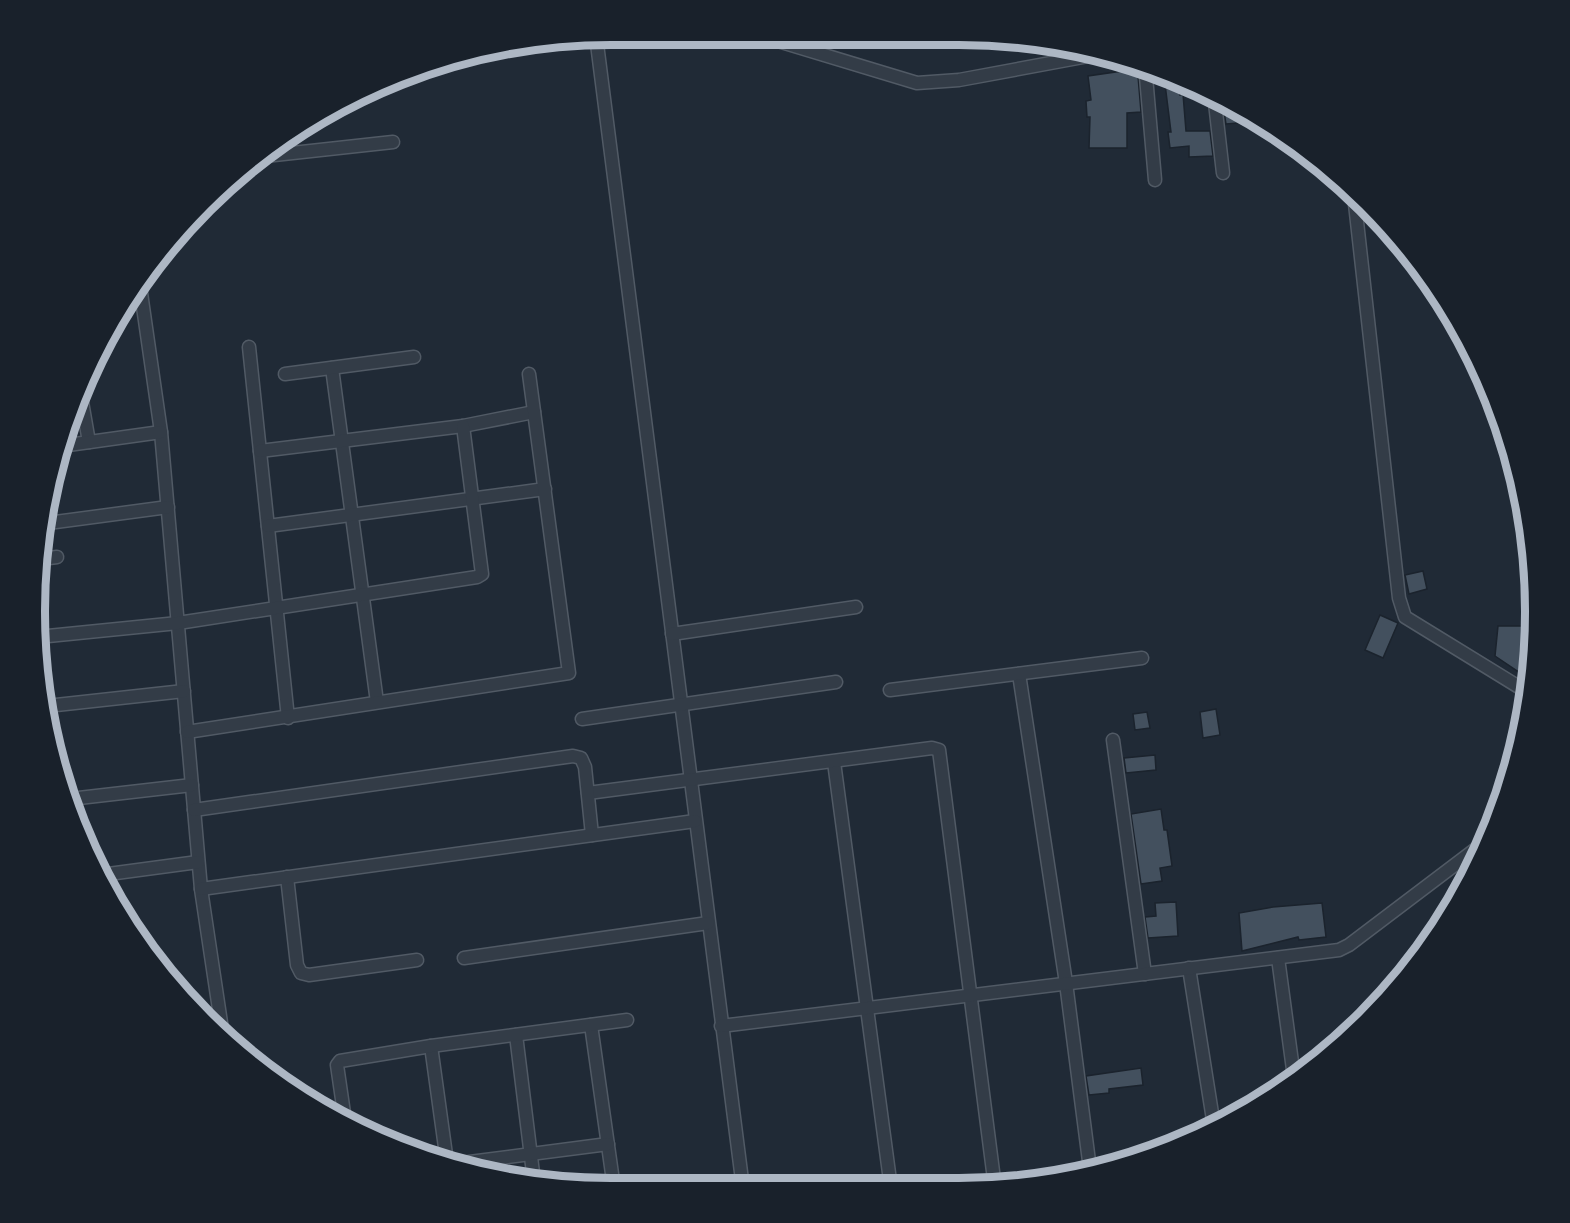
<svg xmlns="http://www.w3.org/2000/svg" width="1570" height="1223" font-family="Karla,sans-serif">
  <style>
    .building { fill: #43505e; stroke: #1b232d; stroke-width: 1.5 }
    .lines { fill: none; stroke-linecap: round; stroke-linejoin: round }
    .street-casing { stroke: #515a65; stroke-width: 15 }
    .street { stroke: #333c47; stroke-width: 12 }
    .rim { fill: none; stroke: #adb7c4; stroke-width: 8 }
  </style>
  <rect width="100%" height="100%" fill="#202a36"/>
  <g class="building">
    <path d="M1121,61L1137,64L1141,112L1127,113V148H1089L1090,117H1087L1086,101L1091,100L1088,76L1122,71Z"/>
    <path d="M1164,76L1179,84L1180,95L1183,94L1186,131H1210L1213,156L1189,157V146L1170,148L1168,132H1171Z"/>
    <path d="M1228,110L1251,122L1226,124L1224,111Z"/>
    <path d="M1423,571L1427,589L1409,594L1405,575Z"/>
    <path d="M1380,615L1398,623L1383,658L1365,650Z"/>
    <path d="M1498,626H1534V649L1529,679L1495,656Z"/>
    <path d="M1216,709L1220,735L1203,738L1200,712Z"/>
    <path d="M1147,712L1150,728L1135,730L1133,714Z"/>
    <path d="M1155,755L1156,770L1126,773L1124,758Z"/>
    <path d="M1161,809L1164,830H1167L1172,866L1160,868L1162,881L1141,884L1131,814Z"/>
    <path d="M1176,902L1178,936L1148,938L1145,917L1156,916L1155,903Z"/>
    <path d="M1322,903L1326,937L1299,940L1298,937L1242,951L1239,913L1273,907Z"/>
    <path d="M1141,1068L1143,1085L1109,1089V1093L1089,1095L1086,1076Z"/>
  </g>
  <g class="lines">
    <defs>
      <g id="street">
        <path d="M758,35L917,83L959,80L1094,55"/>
        <path d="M596,36L743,1188"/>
        <path d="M1145,65L1155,180"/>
        <path d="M1215,103L1223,173"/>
        <path d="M265,156L393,142"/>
        <path d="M1354,195L1399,598L1405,617L1527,692"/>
        <path d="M140,286L161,432L201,889L223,1036"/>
        <path d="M249,347L288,718"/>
        <path d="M332,368L377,702"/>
        <path d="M285,374L414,357"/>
        <path d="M81,396L89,442"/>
        <path d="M61,446L161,432"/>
        <path d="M260,451L463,426L534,412"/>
        <path d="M48,523L168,507"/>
        <path d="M268,526L545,489"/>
        <path d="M41,559L57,557"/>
        <path d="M672,634L856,607"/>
        <path d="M38,637L178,623L477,577L482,574L463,426"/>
        <path d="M1019,674L1066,983L1090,1169"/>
        <path d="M890,690L1142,658"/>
        <path d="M47,706L184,691"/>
        <path d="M582,719L836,682"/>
        <path d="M187,732L569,673L529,374"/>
        <path d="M1113,740L1145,974"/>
        <path d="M834,762L891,1188"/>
        <path d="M588,793L932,748L939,750L995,1187"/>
        <path d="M70,799L192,785"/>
        <path d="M194,810L573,756L581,758L585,767L592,835"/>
        <path d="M101,875L198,862"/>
        <path d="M287,877L297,965L301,973L309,975L417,960"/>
        <path d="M201,889L695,821"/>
        <path d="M464,958L708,923"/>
        <path d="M1278,958L1294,1077"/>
        <path d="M1189,968L1214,1126"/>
        <path d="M591,1025L614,1188"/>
        <path d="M721,1026L1339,950L1349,945L1485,842"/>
        <path d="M516,1035L534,1181"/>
        <path d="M431,1046L447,1162"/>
        <path d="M345,1120L337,1065L340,1061L431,1046L627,1020"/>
        <path d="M454,1164L608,1144"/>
      </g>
    </defs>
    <use href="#street" class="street-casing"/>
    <use href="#street" class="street"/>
  </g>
  <path d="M0 0H1570V1223H0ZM611 45H959A566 566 0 0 1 1525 611V612A566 566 0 0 1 959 1178H611A566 566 0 0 1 45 612V611A566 566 0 0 1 611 45Z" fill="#19212b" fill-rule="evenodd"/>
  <path class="rim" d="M611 45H959A566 566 0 0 1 1525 611V612A566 566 0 0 1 959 1178H611A566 566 0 0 1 45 612V611A566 566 0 0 1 611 45Z"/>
</svg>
